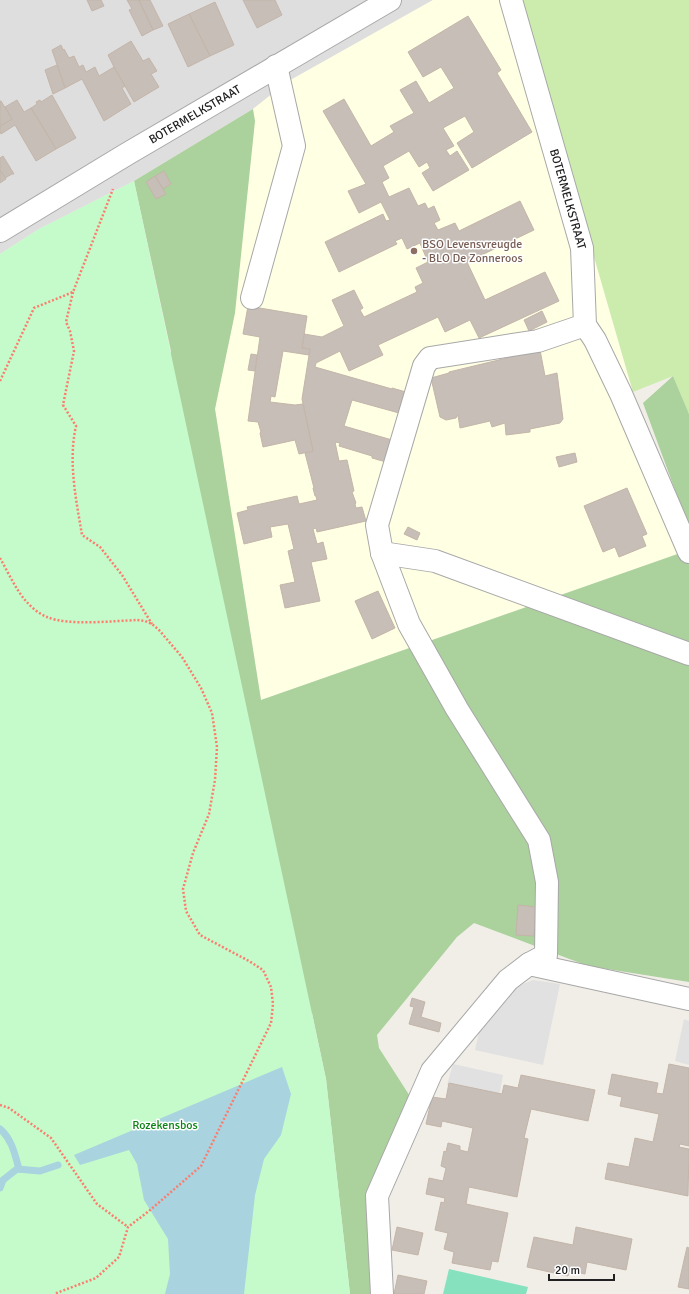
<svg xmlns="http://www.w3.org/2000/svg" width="689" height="1294" font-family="Signika,sans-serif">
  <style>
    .residential { fill: #dfdede }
    .education { fill: #ffffe3 }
    .grass { fill: #ccecad }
    .forest { fill: #abd19c }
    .park { fill: #c5fbca }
    .pitch { fill: #85e1be }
    .parking { fill: #e1e1e1 }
    .water { fill: #a8d3df }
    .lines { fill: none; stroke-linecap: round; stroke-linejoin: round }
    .stream { stroke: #a8d3df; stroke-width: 7 }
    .building { fill: #c6beb7; stroke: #c4b5a9 }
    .minor-casing { stroke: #a8a8a8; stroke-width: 24 }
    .path { stroke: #fc7d6e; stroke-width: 2.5; stroke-dasharray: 2 2; stroke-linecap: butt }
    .minor { stroke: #fff; stroke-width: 22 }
    .education-dot { fill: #8d6e63; stroke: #fff; stroke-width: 1.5 }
    .labels { text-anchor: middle; stroke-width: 3; stroke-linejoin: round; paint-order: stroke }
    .street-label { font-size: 12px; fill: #212121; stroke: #fff }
    .education-label { font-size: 12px; fill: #785e54; stroke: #fff; text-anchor: start }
    .park-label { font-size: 12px; fill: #0a8414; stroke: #fff }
  </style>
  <rect width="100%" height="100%" fill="#f1eee8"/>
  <path class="residential" d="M0,0H433L287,82L253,109L134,181L39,229L0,254Z"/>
  <path class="education" d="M433,0H520L633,392L689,530V550L261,700L215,409L253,109L287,82Z"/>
  <path class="grass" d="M520,0H689V414L673,376L633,392Z"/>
  <g class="forest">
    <path d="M253,109L255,121L235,313L215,409L261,700L689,550V982L588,966L474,923L457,937L377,1035L379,1048L413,1101L370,1206L378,1294H350L326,1079L312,1013L0,906L171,351L134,181Z"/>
    <path d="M673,376L689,414V528L643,403Z"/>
  </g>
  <path class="park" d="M134,181L326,1079L350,1294H0V254L39,229Z"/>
  <path class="pitch" d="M449,1269L528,1287L526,1294H443Z"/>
  <g class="parking">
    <path d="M533,980L560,984L543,1065L475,1050L482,1019L514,988Z"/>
    <path d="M684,1019L689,1021V1065L675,1061Z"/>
    <path d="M453,1064L503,1075L499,1097L447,1085Z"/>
  </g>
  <path class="water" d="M282,1067L291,1094L281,1135L264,1159L255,1195L244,1294H165L170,1274L168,1239L144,1200L137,1164L129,1150L80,1165L74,1155Z"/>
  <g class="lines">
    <g class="stream">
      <path d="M0,1129C12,1139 15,1155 19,1169"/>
      <path d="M0,1188L3,1180L17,1169L40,1171L58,1165"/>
    </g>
  </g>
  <g class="building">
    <path d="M87,0H101L104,6L92,11Z"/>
    <path d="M127,0H139L153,30L142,36L129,10L132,9Z"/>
    <path d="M139,0H150L163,26L153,30Z"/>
    <path d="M243,0H275L282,15L257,28Z"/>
    <path d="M215,2L234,45L210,56L189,14Z"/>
    <path d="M189,14L210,56L188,67L168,24Z"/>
    <path d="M468,16L501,70L497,73L532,132L472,168L457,143L474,132L465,116L443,128L454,146L446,150L450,156L457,151L469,170L433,191L422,173L430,168L427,162L419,167L409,151L383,166L389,178L382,182L389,197L409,188L418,206L425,203L428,209L434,206L440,220L434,223L438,230L455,223L459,231L520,201L534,230L467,262L485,300L545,272L559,301L479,338L470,320L445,332L438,317L378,345L383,355L349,371L340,351L316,363L315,367L392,389V388L406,392L399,413L352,400L344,426L392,440L386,462L372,458V456L339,446L340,443L335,442L339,461L347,460L354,491L352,492L356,503L355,504L356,508L362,507L366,521L317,532L316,528L313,529L317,544L323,542L327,559L311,562L320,601L285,608L280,585L295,582L288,551L294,549L288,524L270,527L272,537L244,544L237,513L248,510L247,507L297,496L299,504L317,500L316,496H315L313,488H314L305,453L313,451L302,399L310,349L302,348L304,334L322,337L344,326L332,300L354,290L363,308L360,310L364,317L417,292L415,287L423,283L416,268L428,262L420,243L407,249L402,238L395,241L397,244L339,272L325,242L383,214L386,221L390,220L381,202L359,213L348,191L366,184L323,111L344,99L371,146L394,132L390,126L414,113L400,90L416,81L429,103L454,88L441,67L423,77L408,52Z"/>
    <path d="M131,41L143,61L149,58L157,71L151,74L159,87L134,102L114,67L108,55Z"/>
    <path d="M61,45L63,50L64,49L69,58L74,56L79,67L83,65L86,72L95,67L99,76L114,67L125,86L122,88L131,104L104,121L82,79L65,88L52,50Z"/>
    <path d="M57,65L65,88L53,94L45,70Z"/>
    <path d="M52,95L76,138L56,149L31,108L37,104L36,102L40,100L41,102Z"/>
    <path d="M17,100L24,112L31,108L56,149L36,161L15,125L1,134L0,131V126L12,119L5,107Z"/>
    <path d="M0,101H1L12,119L0,126Z"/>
    <path d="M3,156L14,174H12L5,178L0,170V158Z"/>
    <path d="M0,170L6,179L0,183Z"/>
    <path d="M164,171L171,184L163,189L155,176Z"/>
    <path d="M155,176L166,194L156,199L146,182Z"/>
    <path d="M248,306L307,316L302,348L310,349L309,355L283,351L275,397L271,396L270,402L295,405L303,404L313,451L299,454L295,440L263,447L260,433L261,432L258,422L248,421L260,337L243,334Z"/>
    <path d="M542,311L547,322L529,331L524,320Z"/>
    <path d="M540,350L545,376L557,373L563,419L560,423L530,429V432L506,435L505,423L492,427L490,421L460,428L458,415L456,418L446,420L440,417L431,378L449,373V372Z"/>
    <path d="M251,354L257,355L255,371L248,370Z"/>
    <path d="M575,453L577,462L559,467L556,457Z"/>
    <path d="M627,488L647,534L642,536L646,546L619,557L615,547L603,552L584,506Z"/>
    <path d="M408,527L420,533L417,540L404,534Z"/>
    <path d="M378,591L395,628L372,639L355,601Z"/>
    <path d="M518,905L536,907L534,936L516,935Z"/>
    <path d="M412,998L425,1002L421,1017L441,1023L439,1032L409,1024L414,1007L410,1006Z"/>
    <path d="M669,1064L689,1068V1146L680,1144L679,1147L689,1149L688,1196L605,1179L608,1163L629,1167L635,1138L653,1142L659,1114L620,1106L622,1097L608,1094L612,1074L658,1083L656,1093L663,1094Z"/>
    <path d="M521,1075L595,1090L588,1121L531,1109L524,1138L528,1139L517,1197L469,1187L466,1204L508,1213L498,1262L492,1261L490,1270L452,1263L454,1252L444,1249L448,1233L435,1230L441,1202L444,1203L445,1198L426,1194L429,1178L443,1181L446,1168L441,1166L444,1151L446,1152L448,1143L460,1146V1150L468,1152L473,1128L442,1121L441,1127L426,1124L432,1097L446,1099L449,1083L502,1094L504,1085L518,1088Z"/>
    <path d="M397,1227L423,1233L418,1255L392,1250Z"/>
    <path d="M576,1227L632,1239L626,1270L587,1262L585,1274L569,1271L568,1276L527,1267L534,1237L573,1245Z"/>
    <path d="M687,1247L689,1248V1289L678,1287Z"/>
    <path d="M398,1275L427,1281L424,1294H394Z"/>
  </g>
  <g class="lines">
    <defs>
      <g id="minor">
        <path id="s1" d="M511,0L582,248L585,325L595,340L621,394L689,552"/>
        <path id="s2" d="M0,231L127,154L390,0"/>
        <path d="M252,298L294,146L276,66"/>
        <path d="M382,553L435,561L689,654"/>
        <path d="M529,964L546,955L547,882L539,840L457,709L409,624L382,553L377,525L424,366L430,358L538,341L585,325"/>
        <path d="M382,1294L377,1196L432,1071L508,980L529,964L689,999"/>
      </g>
    </defs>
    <use href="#minor" class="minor-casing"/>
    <g class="path">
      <path d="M73,292L66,322L70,331L74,351L63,405L76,426C68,462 76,499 82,535L100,547L122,575L152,624"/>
      <path d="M0,381L34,308L73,292L113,189"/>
      <path d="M0,558C8,572 15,588 25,600C31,607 39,614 47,617C68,626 113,621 137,620L145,621L152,624L159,630L182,657L201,688L212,713L217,747L215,780L209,814L193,853L183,889L186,911L200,935L249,961L263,970L271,987L273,1004L271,1023L201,1166L149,1211L128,1227L119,1257L96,1278L54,1294"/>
      <path d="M0,1105L9,1108L51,1138L97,1204L128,1227"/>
    </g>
    <use href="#minor" class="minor"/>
  </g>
  <circle class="education-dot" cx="414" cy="251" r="4"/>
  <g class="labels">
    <g class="street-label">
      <text dy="4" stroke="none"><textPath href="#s2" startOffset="227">BOTERMELKSTRAAT</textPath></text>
      <text dy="4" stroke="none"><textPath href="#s1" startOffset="207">BOTERMELKSTRAAT</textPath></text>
    </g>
    <g class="education-label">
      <text x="422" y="248">BSO Levensvreugde<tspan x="422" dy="14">- BLO De Zonneroos</tspan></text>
    </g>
    <g class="park-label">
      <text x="165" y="1129">Rozekensbos</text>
    </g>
  </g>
  <path d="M549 1274v6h65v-6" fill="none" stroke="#212121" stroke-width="2"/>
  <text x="555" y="1274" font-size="12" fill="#212121" stroke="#ffffff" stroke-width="3" paint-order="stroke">20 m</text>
</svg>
